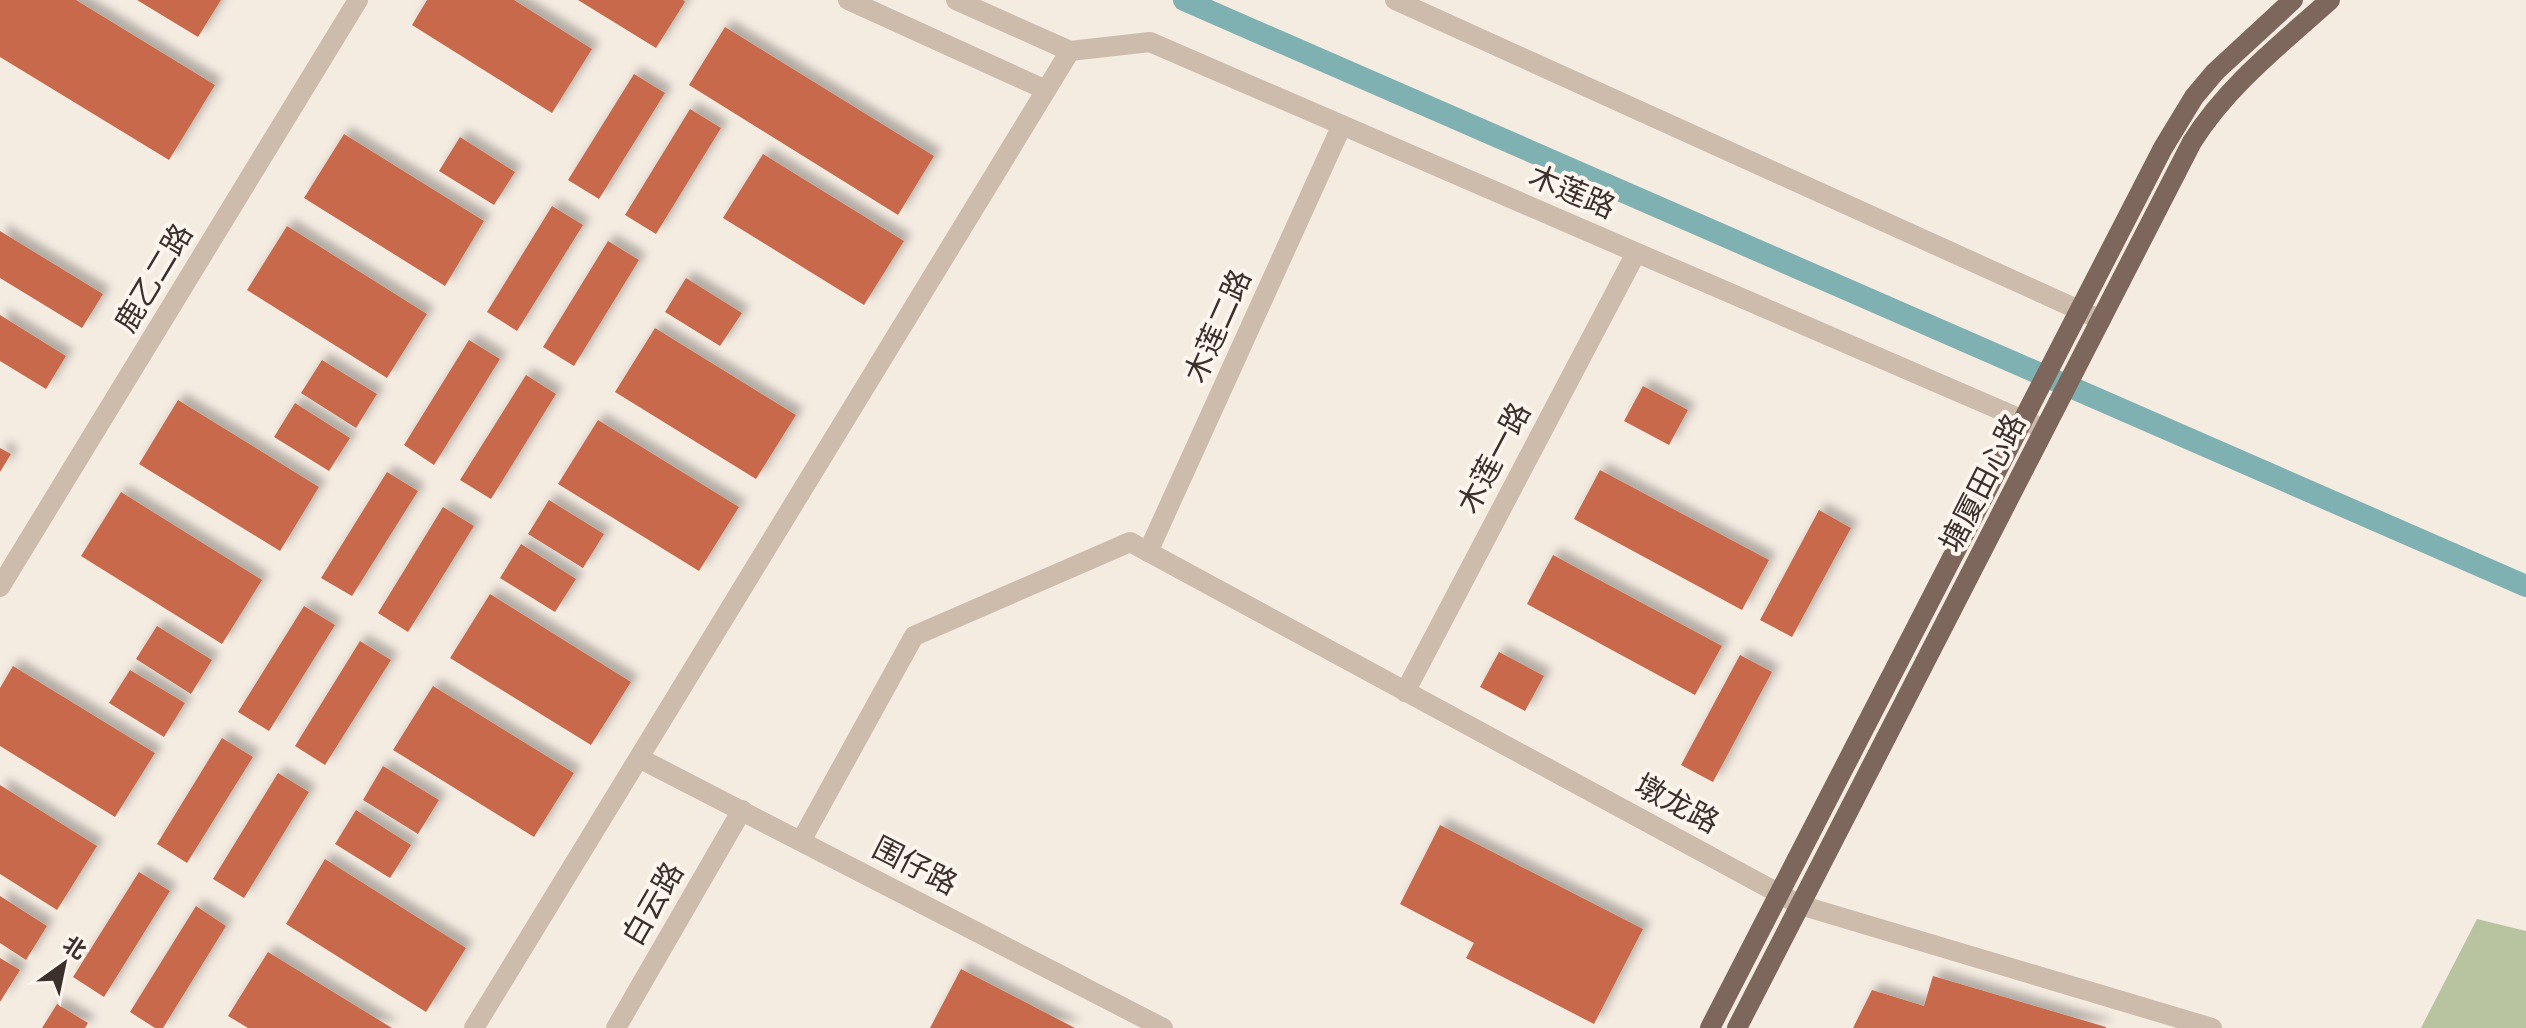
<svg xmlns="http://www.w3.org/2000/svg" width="2526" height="1028" font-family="'Alegreya Sans','Noto Sans SC',sans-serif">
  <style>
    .green { fill: #b8c4a0 }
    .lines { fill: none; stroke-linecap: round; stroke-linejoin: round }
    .canal { stroke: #7fb0b2; stroke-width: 22 }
    .building { fill: #c8694b; filter: url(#shadow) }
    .minor { stroke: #cdbbac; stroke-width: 20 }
    .major { stroke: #7d675c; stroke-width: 20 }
    .labels { text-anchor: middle; stroke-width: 8; stroke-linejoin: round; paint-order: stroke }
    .street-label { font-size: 30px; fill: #3b302b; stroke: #fbf5ee }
  </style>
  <defs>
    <filter id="shadow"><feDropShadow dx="7" dy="-7" stdDeviation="4" flood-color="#0004"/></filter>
  </defs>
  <rect width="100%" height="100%" fill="#f4ebe1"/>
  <path class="green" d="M2477,919L2526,931V1028H2421Z"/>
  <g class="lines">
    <path class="canal" d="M1184,0L2526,586"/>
  </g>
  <g class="building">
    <path d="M0,0H76L215,85L169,160L0,57Z"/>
    <path d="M137,0H221L198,37Z"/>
    <path d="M427,0H514L592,49L552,113L412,25Z"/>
    <path d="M578,0H683L685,2L656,48Z"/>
    <path d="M725,27L934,156L898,215L689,85Z"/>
    <path d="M634,74L665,93L599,199L568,180Z"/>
    <path d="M690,109L721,128L656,234L625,215Z"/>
    <path d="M344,134L484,221L445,286L304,198Z"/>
    <path d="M460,137L515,172L494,205L439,171Z"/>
    <path d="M763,154L904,241L864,305L723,218Z"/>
    <path d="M552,206L583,225L517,331L487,312Z"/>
    <path d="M287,226L427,314L387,378L247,290Z"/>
    <path d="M0,231L103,294L82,328L0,278Z"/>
    <path d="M608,241L639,260L574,366L543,347Z"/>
    <path d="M686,278L742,313L720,346L665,312Z"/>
    <path d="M0,315L66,356L46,389L0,361Z"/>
    <path d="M655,328L796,415L756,479L615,392Z"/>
    <path d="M469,340L500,359L434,465L404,445Z"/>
    <path d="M322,360L377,394L356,428L301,393Z"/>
    <path d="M526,375L556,394L491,499L460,480Z"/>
    <path d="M1643,386L1688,410L1669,445L1624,421Z"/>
    <path d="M178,400L319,487L280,551L139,464Z"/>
    <path d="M295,403L350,438L329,471L274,437Z"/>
    <path d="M598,420L739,507L699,571L558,484Z"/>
    <path d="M0,448L11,454L0,472Z"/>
    <path d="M1600,470L1769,560L1742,610L1574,519Z"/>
    <path d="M387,472L418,491L352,596L321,578Z"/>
    <path d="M121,492L262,580L222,644L81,556Z"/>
    <path d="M549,500L604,534L583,568L528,534Z"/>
    <path d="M443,507L474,526L408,632L378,613Z"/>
    <path d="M1819,510L1851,528L1792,637L1760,620Z"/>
    <path d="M521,544L576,579L555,612L500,578Z"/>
    <path d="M1553,555L1722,646L1695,695L1527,604Z"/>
    <path d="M490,594L631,682L591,745L450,658Z"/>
    <path d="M304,606L335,625L269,731L238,712Z"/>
    <path d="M157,626L212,660L191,694L136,659Z"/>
    <path d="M360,641L391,660L325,765L295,746Z"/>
    <path d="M1499,652L1544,676L1525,711L1480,687Z"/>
    <path d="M1740,655L1772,672L1713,782L1681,765Z"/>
    <path d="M13,666L155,753L115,817L0,746V688Z"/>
    <path d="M130,670L185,703L164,737L109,703Z"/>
    <path d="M433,686L574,773L534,837L393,750Z"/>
    <path d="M222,738L253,757L187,863L157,844Z"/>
    <path d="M383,766L439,800L418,834L363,800Z"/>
    <path d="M278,773L309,792L244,898L213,879Z"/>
    <path d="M0,785L97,846L57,910L0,874Z"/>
    <path d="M356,810L411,845L390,878L335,844Z"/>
    <path d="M1440,825L1643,929L1594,1024L1466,958L1474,943L1400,904Z"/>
    <path d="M325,859L466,948L426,1012L286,924Z"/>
    <path d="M139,872L170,891L104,997L73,977Z"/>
    <path d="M0,896L47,926L26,960L0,943Z"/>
    <path d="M196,906L226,926L163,1028H155L130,1012Z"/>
    <path d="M268,952L392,1028H248L228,1016Z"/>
    <path d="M0,958L20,970L0,1002Z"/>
    <path d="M961,969L1075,1028H930Z"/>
    <path d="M1933,976L2106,1027V1028H1853L1872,990L1924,1006Z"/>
    <path d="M57,1004L88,1023L85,1028H42Z"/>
  </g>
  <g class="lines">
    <g class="minor">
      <path d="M848,0L1046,90"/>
      <path d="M956,0L1070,51"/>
      <path d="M1395,0L2101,320"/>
      <path d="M1070,51L1150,42L2044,429"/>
      <path d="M1148,552L1342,125"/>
      <path d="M0,587L358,0"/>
      <path d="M1405,692L1636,253"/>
      <path d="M639,758L1163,1028"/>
      <path d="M801,841L914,636L1130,542L1800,905L2212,1028"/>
      <path d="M474,1028L1070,51"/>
      <path d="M616,1028L742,810"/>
    </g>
    <g class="major">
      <path d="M1710,1028L2163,148L2194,97L2215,72L2293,0"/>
      <path d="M1737,1028L2192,142C2227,86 2281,44 2330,0"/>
    </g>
  </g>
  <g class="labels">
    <g class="street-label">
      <text transform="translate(1572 192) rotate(23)" y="10">木莲路</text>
      <text transform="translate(154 278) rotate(-59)" y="10">鹿乙二路</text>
      <text transform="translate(1218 326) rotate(-66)" y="10">木莲二路</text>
      <text transform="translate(1494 458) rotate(-62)" y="10">木莲一路</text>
      <text transform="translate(1983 483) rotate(-63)" y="10">塘厦田心路</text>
      <text transform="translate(1677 804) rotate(28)" y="10">墩龙路</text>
      <text transform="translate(915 866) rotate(27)" y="10">围仔路</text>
      <text transform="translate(653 904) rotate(-60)" y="10">白云路</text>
    </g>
  </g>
  <g transform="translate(64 964) rotate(33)" stroke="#fbf5ee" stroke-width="6" paint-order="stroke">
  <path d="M0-6L14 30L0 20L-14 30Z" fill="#3b302b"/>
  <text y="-12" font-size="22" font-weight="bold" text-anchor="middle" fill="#3b302b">北</text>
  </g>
</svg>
